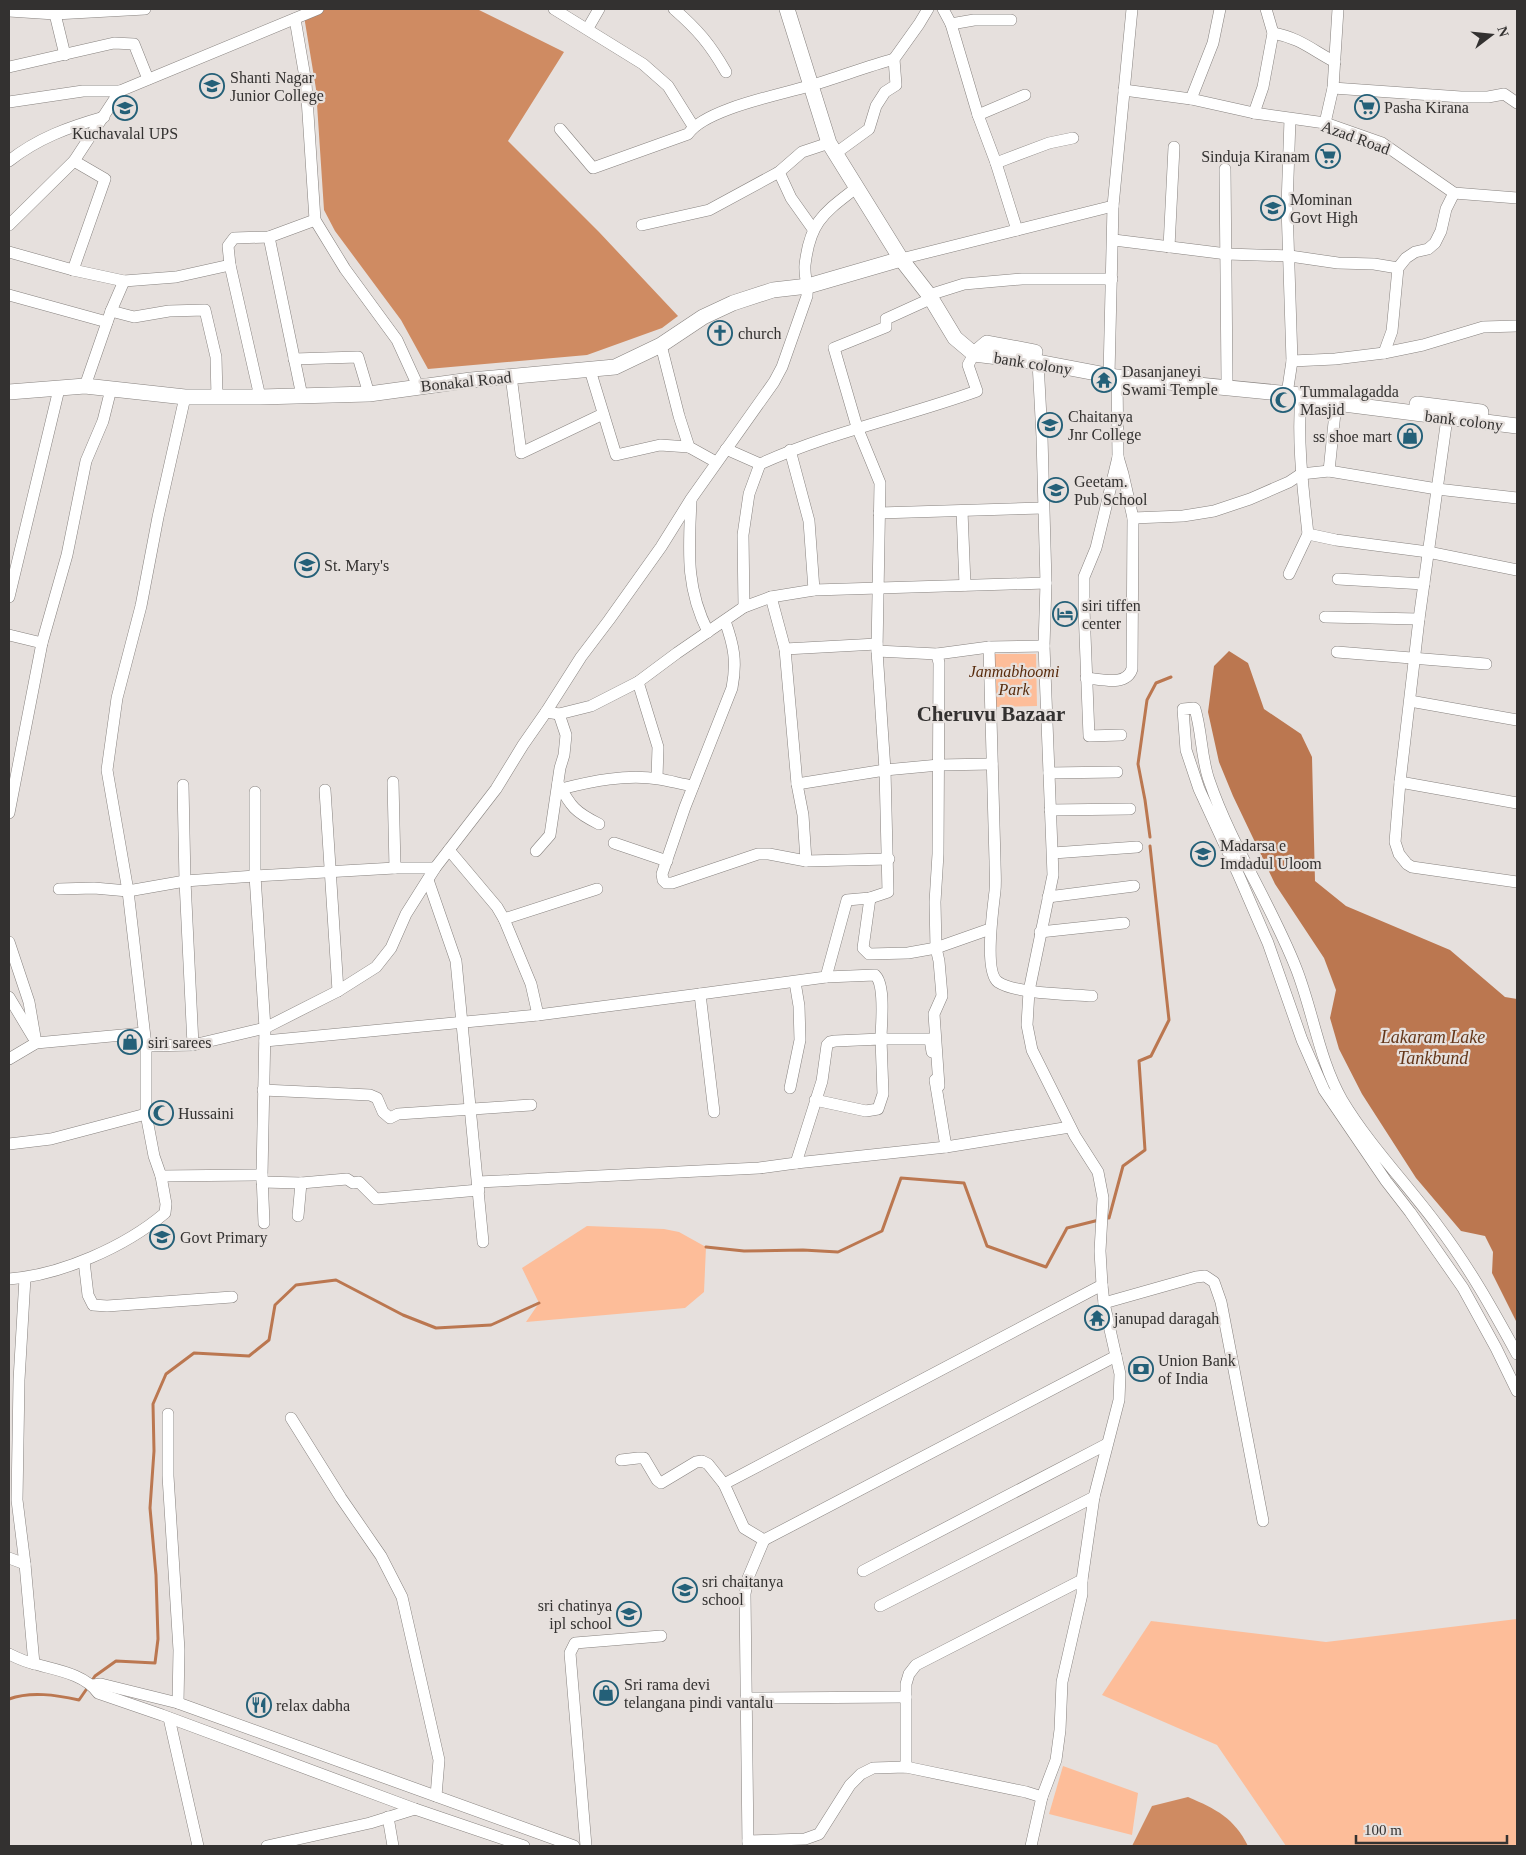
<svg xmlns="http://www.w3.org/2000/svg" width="1526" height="1855" font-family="'Times New Roman',serif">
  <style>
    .green { fill: #fdbd99 }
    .forest { fill: #cf8b62 }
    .water { fill: #bb7750 }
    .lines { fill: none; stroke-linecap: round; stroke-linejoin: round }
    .stream { stroke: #bb7750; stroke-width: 3 }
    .minor-casing { stroke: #87827f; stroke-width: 12 }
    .major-casing { stroke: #87827f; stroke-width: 16 }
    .minor { stroke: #fff; stroke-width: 11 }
    .major { stroke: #fff; stroke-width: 15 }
    .labels { text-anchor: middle; stroke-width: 4.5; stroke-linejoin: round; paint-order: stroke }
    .poi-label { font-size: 16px; fill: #333130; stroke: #e6e0dd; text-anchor: start }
    .street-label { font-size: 16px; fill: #333130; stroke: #e6e0dd }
    .park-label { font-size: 16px; font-style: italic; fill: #582b0c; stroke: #e6e0dd }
    .water-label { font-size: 18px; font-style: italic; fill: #643619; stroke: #e6e0dd }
    .district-label { font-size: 21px; font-weight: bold; fill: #333130; stroke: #e6e0dd }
  </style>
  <rect width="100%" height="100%" fill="#e6e0dd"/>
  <g class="green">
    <path d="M991,654H1036L1037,706L992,707Z"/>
    <path d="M587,1226L664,1229L679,1232L706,1247L704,1292L685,1308L526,1322L539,1303L522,1268Z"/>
    <path d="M1517,1619V1846H1286L1217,1745L1102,1695L1151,1621L1326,1642Z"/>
    <path d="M1063,1766L1138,1793L1132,1835L1049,1814Z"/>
  </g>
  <g class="forest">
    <path d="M320,9H477L564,52L508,141L599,232L678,316L662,328L587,355L428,369L401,320L335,231L324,210L316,89L304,16Z"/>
    <path d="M1188,1797C1216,1809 1234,1818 1248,1846H1132L1152,1806Z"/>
  </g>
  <path class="water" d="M1229,651L1248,663L1264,709L1301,734L1312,757L1315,881L1346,906L1450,950L1505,997L1517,999V1323L1492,1273L1493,1252L1485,1236L1461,1231L1416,1178L1362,1094L1339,1049L1330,1018L1336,990L1324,958L1275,884L1233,796L1219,762L1208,712L1214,666Z"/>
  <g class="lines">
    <g class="stream">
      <path d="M1150,837L1145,800L1138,764L1147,700L1156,683L1171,677"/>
      <path d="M1105,1218H1109L1123,1166L1145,1150L1139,1061L1151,1056L1169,1020L1150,846"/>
      <path d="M706,1247L744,1251L803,1250L838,1252L882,1231L901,1178L964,1183L987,1246L1046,1267L1067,1228L1099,1220"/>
      <path d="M91,1682L95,1676L116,1661L155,1663L158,1639L156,1575L150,1508L154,1451L153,1404L166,1374L194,1353L249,1356L269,1340L275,1305L296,1285L336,1280L403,1315L436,1328L491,1325L539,1303"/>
      <path d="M9,1699C31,1691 56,1695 79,1700L88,1687"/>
    </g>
    <defs>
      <g id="minor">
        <path d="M554,9L643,64L668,86L693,126"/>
        <path d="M674,9C698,30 710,44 726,72"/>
        <path d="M943,9L951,24L978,115L996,163L1017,230"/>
        <path d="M9,11L55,14L145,9"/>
        <path d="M55,14L65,55"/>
        <path d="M295,19L306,83L315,220L345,269L397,340L418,386"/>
        <path d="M951,24L974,20H1011"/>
        <path d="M588,28L599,9"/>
        <path d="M1273,33C1300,38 1312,50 1335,62"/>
        <path d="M9,67L114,43L134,44L148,79"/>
        <path d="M1333,88L1461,97H1488L1504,94L1517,103"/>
        <path d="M1124,90L1191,99L1254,113L1325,123L1382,143L1454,193L1517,198"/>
        <path d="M1191,99L1213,43L1220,9"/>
        <path d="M9,102L83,91H120"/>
        <path d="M1254,113L1263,87L1273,33L1266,9"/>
        <path d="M978,115L1025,95"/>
        <path d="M1325,123L1333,88L1338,9"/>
        <path d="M560,129L593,168L688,134C705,109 779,95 809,86C837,78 865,67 894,59"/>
        <path d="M836,153L869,129L876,106L885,92L896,85L894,59L919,24L928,9"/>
        <path d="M9,161C38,138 69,127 104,117"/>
        <path d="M996,163L1049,143L1073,138"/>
        <path d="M1225,169L1227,380"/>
        <path d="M779,172L791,198L813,229"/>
        <path d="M9,225L74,161L120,91L318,9"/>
        <path d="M642,225L709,210L779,172L802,152L829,143"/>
        <path d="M269,237L302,396"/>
        <path d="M1114,240L1227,254L1290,256L1338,263L1374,264L1398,268"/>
        <path d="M1169,247L1174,147"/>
        <path d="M9,252L73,270L124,281L176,277L230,265L228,246L234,238L269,237L315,220"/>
        <path d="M901,259L1113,206"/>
        <path d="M230,265L260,397"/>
        <path d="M73,270L105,179L74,161"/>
        <path d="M9,295L107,322"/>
        <path d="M929,295L964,284L1022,279H1112"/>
        <path d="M111,311L134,317L169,311L205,310L216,357L217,397"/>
        <path d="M661,345L679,416L689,447L716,462"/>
        <path d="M1384,353L1392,331L1398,268L1406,258L1415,252L1428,249L1435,243L1441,231L1446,209L1454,193"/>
        <path d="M294,359L358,357L369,394"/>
        <path d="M1292,361L1335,359L1384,353L1423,345L1483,327L1517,326"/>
        <path d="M590,370L616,455L660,445L689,447"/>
        <path d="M1109,375L1113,206L1132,9"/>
        <path d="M511,376L521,453L603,414"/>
        <path d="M1117,377L1118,457L1096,548L1084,577V609L1089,736L1121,735"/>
        <path d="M85,386L111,311L124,281"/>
        <path d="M1287,394L1292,361L1287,206L1290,119"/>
        <path d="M1301,395C1297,442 1303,488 1308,534"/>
        <path d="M1447,418L1419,619L1400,782L1395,842L1399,854L1407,864L1412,867L1517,882"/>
        <path d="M726,449L760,464C830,432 905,417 977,391L968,365L974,354"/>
        <path d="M790,450L809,521L814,590"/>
        <path d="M1329,471L1336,403"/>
        <path d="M691,500C689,550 685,586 708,632"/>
        <path d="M962,511L965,585"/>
        <path d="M879,513L1043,508"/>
        <path d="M1133,518L1183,516L1214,511L1250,499L1289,482L1301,474L1329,471L1437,489L1517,498"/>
        <path d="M1289,574L1308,534L1336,540L1428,552L1517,570"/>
        <path d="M1338,579L1424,584"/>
        <path d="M9,597L59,389"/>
        <path d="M771,597L785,649L797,784L803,815L806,861"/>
        <path d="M744,607L743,535L749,494L760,464"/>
        <path d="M1325,617L1419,619"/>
        <path d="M725,621C734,646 737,662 732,688L685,807L662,874L663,880L666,883H672L758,854H769L806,861L889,859"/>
        <path d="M9,635L42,643"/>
        <path d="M989,647L995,861C995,871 996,881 995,891C993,908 984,972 998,982C1016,994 1069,994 1092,996"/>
        <path d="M785,649L877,644"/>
        <path d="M877,651L937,654L989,647L1044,646"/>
        <path d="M1337,652L1486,664"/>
        <path d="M937,654L939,663L938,854L935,902L936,948L939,961L942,996L934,1014L939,1086"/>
        <path d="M1086,678C1101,679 1126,687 1132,669L1133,518L1123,474L1118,457"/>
        <path d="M638,682L658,747L657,778"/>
        <path d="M1410,701L1517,720"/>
        <path d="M546,712L559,714L591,706L638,682L677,653L744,607L771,597L814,590L1046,583"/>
        <path d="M1049,773L1117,772"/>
        <path d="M393,782L395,868"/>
        <path d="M1400,782L1517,803"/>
        <path d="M558,783C571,807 575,812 599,824"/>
        <path d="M797,784L885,770L939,765L992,764"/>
        <path d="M183,785L185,881L193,1045"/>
        <path d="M561,789C592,781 626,774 659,779C670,781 682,784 693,786"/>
        <path d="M325,790L338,991"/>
        <path d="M255,792V876L265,1028L262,1175L264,1223"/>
        <path d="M1050,810L1130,809"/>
        <path d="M9,813L42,643L67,555L86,461L103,421L111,389"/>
        <path d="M614,843L667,861"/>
        <path d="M449,850L497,907L504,919L531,984L538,1015"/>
        <path d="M536,851L550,835L560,768L564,755L566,735L559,714"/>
        <path d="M1053,853L1137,847"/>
        <path d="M428,880L456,961L483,1242"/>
        <path d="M59,889L94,888L128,891L185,881L255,876L395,868H435"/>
        <path d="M1048,897L1134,886"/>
        <path d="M870,898L863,948L869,954L908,953L936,948L990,929"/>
        <path d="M504,919L597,889"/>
        <path d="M1040,932L1124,923"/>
        <path d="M9,942L29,1002L36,1043"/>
        <path d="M826,977L875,975C886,985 881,1025 881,1039H930L932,1052"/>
        <path d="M700,994L826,977L847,900L870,898L888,892L885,770L877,651L880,483L857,427L834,348L886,327V319L930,299"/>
        <path d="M9,997L33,1037"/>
        <path d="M265,1041L538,1015L700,994L714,1112"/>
        <path d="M146,1046L193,1045L265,1028L338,991L376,967L391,948L406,914L435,868L496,789L523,745L546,712L581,657L609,620L661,547L691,499L774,382L782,367L807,296C808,285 804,275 805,265C810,221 824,213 856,188"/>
        <path d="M9,1059L36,1043L144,1033"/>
        <path d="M935,1080L946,1147L1070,1127"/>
        <path d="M790,1088L800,1040L799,1006L795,982"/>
        <path d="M263,1090L370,1095L377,1098L383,1112L390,1118L398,1114L531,1105"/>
        <path d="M9,1144L51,1139L146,1114"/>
        <path d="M796,1163L946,1147"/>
        <path d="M161,1176L262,1175"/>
        <path d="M262,1182L301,1183L347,1179L353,1183L359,1182L376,1199L479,1190"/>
        <path d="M478,1182L759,1168L796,1163L822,1081L827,1045L830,1042L835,1041L881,1039L883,1094L878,1109L866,1111L815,1100"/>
        <path d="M298,1216L301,1183"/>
        <path d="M84,1261L88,1295L93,1305L107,1306L232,1297"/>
        <path d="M25,1278L19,1380L17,1500L25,1564L34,1664"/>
        <path d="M9,1279C61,1275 125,1247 165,1213L166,1204L161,1176L154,1156L146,1114V1046L128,891L107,770L117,698L141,606L158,517L185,397"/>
        <path d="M1104,1303L1196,1277L1205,1276L1214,1282L1221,1302L1263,1521"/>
        <path d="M1517,1354C1493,1310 1469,1267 1438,1226C1407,1184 1369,1145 1342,1100C1319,1060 1313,1011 1296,968C1271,904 1231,845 1209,780C1201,757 1202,732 1195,709L1194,708L1183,709L1186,750L1199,789L1239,876L1268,943L1302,1040L1324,1090L1386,1181L1410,1212L1463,1288L1496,1348L1517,1391"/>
        <path d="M168,1414V1476L179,1650L178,1703"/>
        <path d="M291,1418L341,1498L381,1556L402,1597L439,1760L436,1796"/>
        <path d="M621,1460L638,1458H644L657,1480L661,1483L696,1462L702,1461L708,1464L724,1484"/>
        <path d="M764,1540L1116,1356"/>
        <path d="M9,1558L25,1564"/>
        <path d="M863,1571L1107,1444"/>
        <path d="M880,1606L1094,1497"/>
        <path d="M9,1654C17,1658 26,1662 35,1664C56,1670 85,1674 98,1693L162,1715L415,1809L524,1846"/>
        <path d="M93,1685L101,1684L178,1703L574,1846"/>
        <path d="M746,1698L906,1697"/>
        <path d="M169,1718L198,1846"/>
        <path d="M906,1767V1684L909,1674L916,1665L1082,1580"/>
        <path d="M388,1817L393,1846"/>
        <path d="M748,1841L805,1839L819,1834L850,1785L861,1774L873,1768L906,1767L1026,1792L1042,1797"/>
        <path d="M267,1846L370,1823L415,1809"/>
        <path d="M586,1846L570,1653L575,1643L661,1636"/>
        <path d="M748,1846L745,1594L748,1578L764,1540L744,1528L724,1484L1102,1285"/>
        <path d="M1031,1846L1042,1797L1056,1760L1060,1730L1062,1682L1082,1594V1580L1094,1497L1119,1400L1120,1374L1104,1303L1102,1285L1100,1251L1103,1198L1098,1172L1075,1136L1032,1050L1027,1025L1029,991L1053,875L1044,646L1046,583L1042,437L1038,362"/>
      </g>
      <g id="major">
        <path d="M787,9L829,143L901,259L929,295L955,338L974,354L1038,362L1117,377L1301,395L1336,403L1517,426"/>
        <path d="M974,354L987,343L1035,352"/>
        <path d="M9,392L85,386L185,397H260L369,394L471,380L615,367L661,345L703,317L733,303L773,290L808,286L901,259"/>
        <path d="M1417,404L1481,412"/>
      </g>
    </defs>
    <use href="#minor" class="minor-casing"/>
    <use href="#major" class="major-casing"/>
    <use href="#minor" class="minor"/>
    <use href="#major" class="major"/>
  </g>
  <defs>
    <symbol id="university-ring" viewBox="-11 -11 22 22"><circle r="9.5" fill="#e6e0dd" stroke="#246078" stroke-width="1.5"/><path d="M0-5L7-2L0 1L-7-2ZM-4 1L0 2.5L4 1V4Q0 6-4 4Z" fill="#246078"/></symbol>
    <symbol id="supermarket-ring" viewBox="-11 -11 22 22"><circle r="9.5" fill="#e6e0dd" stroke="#246078" stroke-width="1.5"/><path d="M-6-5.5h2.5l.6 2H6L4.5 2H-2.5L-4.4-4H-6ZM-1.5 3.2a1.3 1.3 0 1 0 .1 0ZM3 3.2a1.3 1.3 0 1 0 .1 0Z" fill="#246078"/></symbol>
    <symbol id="school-ring" viewBox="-11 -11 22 22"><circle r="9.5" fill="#e6e0dd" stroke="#246078" stroke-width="1.5"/><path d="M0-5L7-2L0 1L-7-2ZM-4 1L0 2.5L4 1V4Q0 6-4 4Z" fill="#246078"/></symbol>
    <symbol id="church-ring" viewBox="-11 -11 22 22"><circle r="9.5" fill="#e6e0dd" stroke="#246078" stroke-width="1.5"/><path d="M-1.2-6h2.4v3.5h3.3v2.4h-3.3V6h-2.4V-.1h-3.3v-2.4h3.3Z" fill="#246078"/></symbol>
    <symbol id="temple-ring" viewBox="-11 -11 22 22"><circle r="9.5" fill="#e6e0dd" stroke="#246078" stroke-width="1.5"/><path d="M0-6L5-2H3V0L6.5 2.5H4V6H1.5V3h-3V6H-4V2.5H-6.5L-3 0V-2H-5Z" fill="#246078"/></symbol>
    <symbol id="mosque-ring" viewBox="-11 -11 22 22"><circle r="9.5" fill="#e6e0dd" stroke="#246078" stroke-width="1.5"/><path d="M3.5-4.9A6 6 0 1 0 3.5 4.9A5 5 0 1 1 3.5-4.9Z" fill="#246078"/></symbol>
    <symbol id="shop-ring" viewBox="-11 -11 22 22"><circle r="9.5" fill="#e6e0dd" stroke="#246078" stroke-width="1.5"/><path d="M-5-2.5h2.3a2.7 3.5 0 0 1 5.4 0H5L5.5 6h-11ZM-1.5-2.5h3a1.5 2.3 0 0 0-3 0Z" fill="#246078"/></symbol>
    <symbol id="hotel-ring" viewBox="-11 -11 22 22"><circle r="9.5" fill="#e6e0dd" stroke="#246078" stroke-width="1.5"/><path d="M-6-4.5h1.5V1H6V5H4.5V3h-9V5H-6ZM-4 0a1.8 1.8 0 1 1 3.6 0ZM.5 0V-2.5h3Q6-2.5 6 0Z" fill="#246078"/></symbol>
    <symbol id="bank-ring" viewBox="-11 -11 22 22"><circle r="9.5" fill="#e6e0dd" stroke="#246078" stroke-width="1.5"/><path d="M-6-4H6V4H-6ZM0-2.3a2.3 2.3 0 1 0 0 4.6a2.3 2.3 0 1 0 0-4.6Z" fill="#246078"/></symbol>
    <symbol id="restaurant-ring" viewBox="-11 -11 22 22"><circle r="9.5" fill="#e6e0dd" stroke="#246078" stroke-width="1.5"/><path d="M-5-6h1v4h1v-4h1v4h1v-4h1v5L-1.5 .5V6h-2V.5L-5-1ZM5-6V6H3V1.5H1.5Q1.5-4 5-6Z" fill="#246078"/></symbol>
  </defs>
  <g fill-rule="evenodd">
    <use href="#university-ring" x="198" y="72" width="28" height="28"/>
    <use href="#supermarket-ring" x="1353" y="93" width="28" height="28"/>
    <use href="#school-ring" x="111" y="94" width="28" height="28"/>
    <use href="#supermarket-ring" x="1314" y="142" width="28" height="28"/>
    <use href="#school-ring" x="1259" y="194" width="28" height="28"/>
    <use href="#church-ring" x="706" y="319" width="28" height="28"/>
    <use href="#temple-ring" x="1090" y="366" width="28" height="28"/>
    <use href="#mosque-ring" x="1269" y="386" width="28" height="28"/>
    <use href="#university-ring" x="1036" y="411" width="28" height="28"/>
    <use href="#shop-ring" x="1396" y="422" width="28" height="28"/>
    <use href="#school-ring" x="1042" y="476" width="28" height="28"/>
    <use href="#school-ring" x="293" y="551" width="28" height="28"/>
    <use href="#hotel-ring" x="1051" y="600" width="28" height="28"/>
    <use href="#school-ring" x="1189" y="840" width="28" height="28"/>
    <use href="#shop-ring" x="116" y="1028" width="28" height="28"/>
    <use href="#mosque-ring" x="147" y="1099" width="28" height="28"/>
    <use href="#school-ring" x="148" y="1223" width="28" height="28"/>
    <use href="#temple-ring" x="1083" y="1304" width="28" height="28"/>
    <use href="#bank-ring" x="1127" y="1355" width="28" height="28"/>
    <use href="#school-ring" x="671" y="1576" width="28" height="28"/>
    <use href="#school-ring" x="615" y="1600" width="28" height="28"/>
    <use href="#shop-ring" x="592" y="1679" width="28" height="28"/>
    <use href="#restaurant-ring" x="245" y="1691" width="28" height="28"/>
  </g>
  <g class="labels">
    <g class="poi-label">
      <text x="230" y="83">Shanti Nagar<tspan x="230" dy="18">Junior College</tspan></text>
      <text x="1384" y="113">Pasha Kirana</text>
      <text x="125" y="139" text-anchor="middle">Kuchavalal UPS</text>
      <text x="1310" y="162" text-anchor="end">Sinduja Kiranam</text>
      <text x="1290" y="205">Mominan<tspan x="1290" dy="18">Govt High</tspan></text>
      <text x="738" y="339">church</text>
      <text x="1122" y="377">Dasanjaneyi<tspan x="1122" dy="18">Swami Temple</tspan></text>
      <text x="1300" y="397">Tummalagadda<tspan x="1300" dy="18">Masjid</tspan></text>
      <text x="1068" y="422">Chaitanya<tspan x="1068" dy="18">Jnr College</tspan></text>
      <text x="1392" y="442" text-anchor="end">ss shoe mart</text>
      <text x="1074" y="487">Geetam.<tspan x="1074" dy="18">Pub School</tspan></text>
      <text x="324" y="571">St. Mary's</text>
      <text x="1082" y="611">siri tiffen<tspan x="1082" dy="18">center</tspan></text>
      <text x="1220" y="851">Madarsa e<tspan x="1220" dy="18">Imdadul Uloom</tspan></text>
      <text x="148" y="1048">siri sarees</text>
      <text x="178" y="1119">Hussaini</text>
      <text x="180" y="1243">Govt Primary</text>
      <text x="1114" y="1324">janupad daragah</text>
      <text x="1158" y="1366">Union Bank<tspan x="1158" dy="18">of India</tspan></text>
      <text x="702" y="1587">sri chaitanya<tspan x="702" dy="18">school</tspan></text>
      <text x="612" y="1611" text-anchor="end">sri chatinya<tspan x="612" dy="18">ipl school</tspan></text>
      <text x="624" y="1690">Sri rama devi<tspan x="624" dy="18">telangana pindi vantalu</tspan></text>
      <text x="276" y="1711">relax dabha</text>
    </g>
    <g class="street-label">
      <text transform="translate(1356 137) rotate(20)" y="6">Azad Road</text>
      <text transform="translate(1033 363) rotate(9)" y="6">bank colony</text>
      <text transform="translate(466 381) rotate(-6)" y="6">Bonakal Road</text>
      <text transform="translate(1464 420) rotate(7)" y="6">bank colony</text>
    </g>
    <g class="park-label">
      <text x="1014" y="677">Janmabhoomi<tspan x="1014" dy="18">Park</tspan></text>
    </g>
    <g class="water-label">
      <text x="1433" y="1043">Lakaram Lake<tspan x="1433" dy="21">Tankbund</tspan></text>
    </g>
    <g class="district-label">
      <text x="991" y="721">Cheruvu Bazaar</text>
    </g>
  </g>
  <rect width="1526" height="1855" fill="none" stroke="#333130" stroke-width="20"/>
  <g transform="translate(1491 35) rotate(74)" stroke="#e6e0dd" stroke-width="4" paint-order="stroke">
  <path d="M0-4L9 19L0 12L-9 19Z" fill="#333130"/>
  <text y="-8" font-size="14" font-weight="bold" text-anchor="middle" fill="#333130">N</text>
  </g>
  <path d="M1356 1835v8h151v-8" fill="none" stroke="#333130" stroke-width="2.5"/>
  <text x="1364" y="1835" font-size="15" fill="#333130" stroke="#e6e0dd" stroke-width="4" paint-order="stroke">100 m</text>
</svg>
